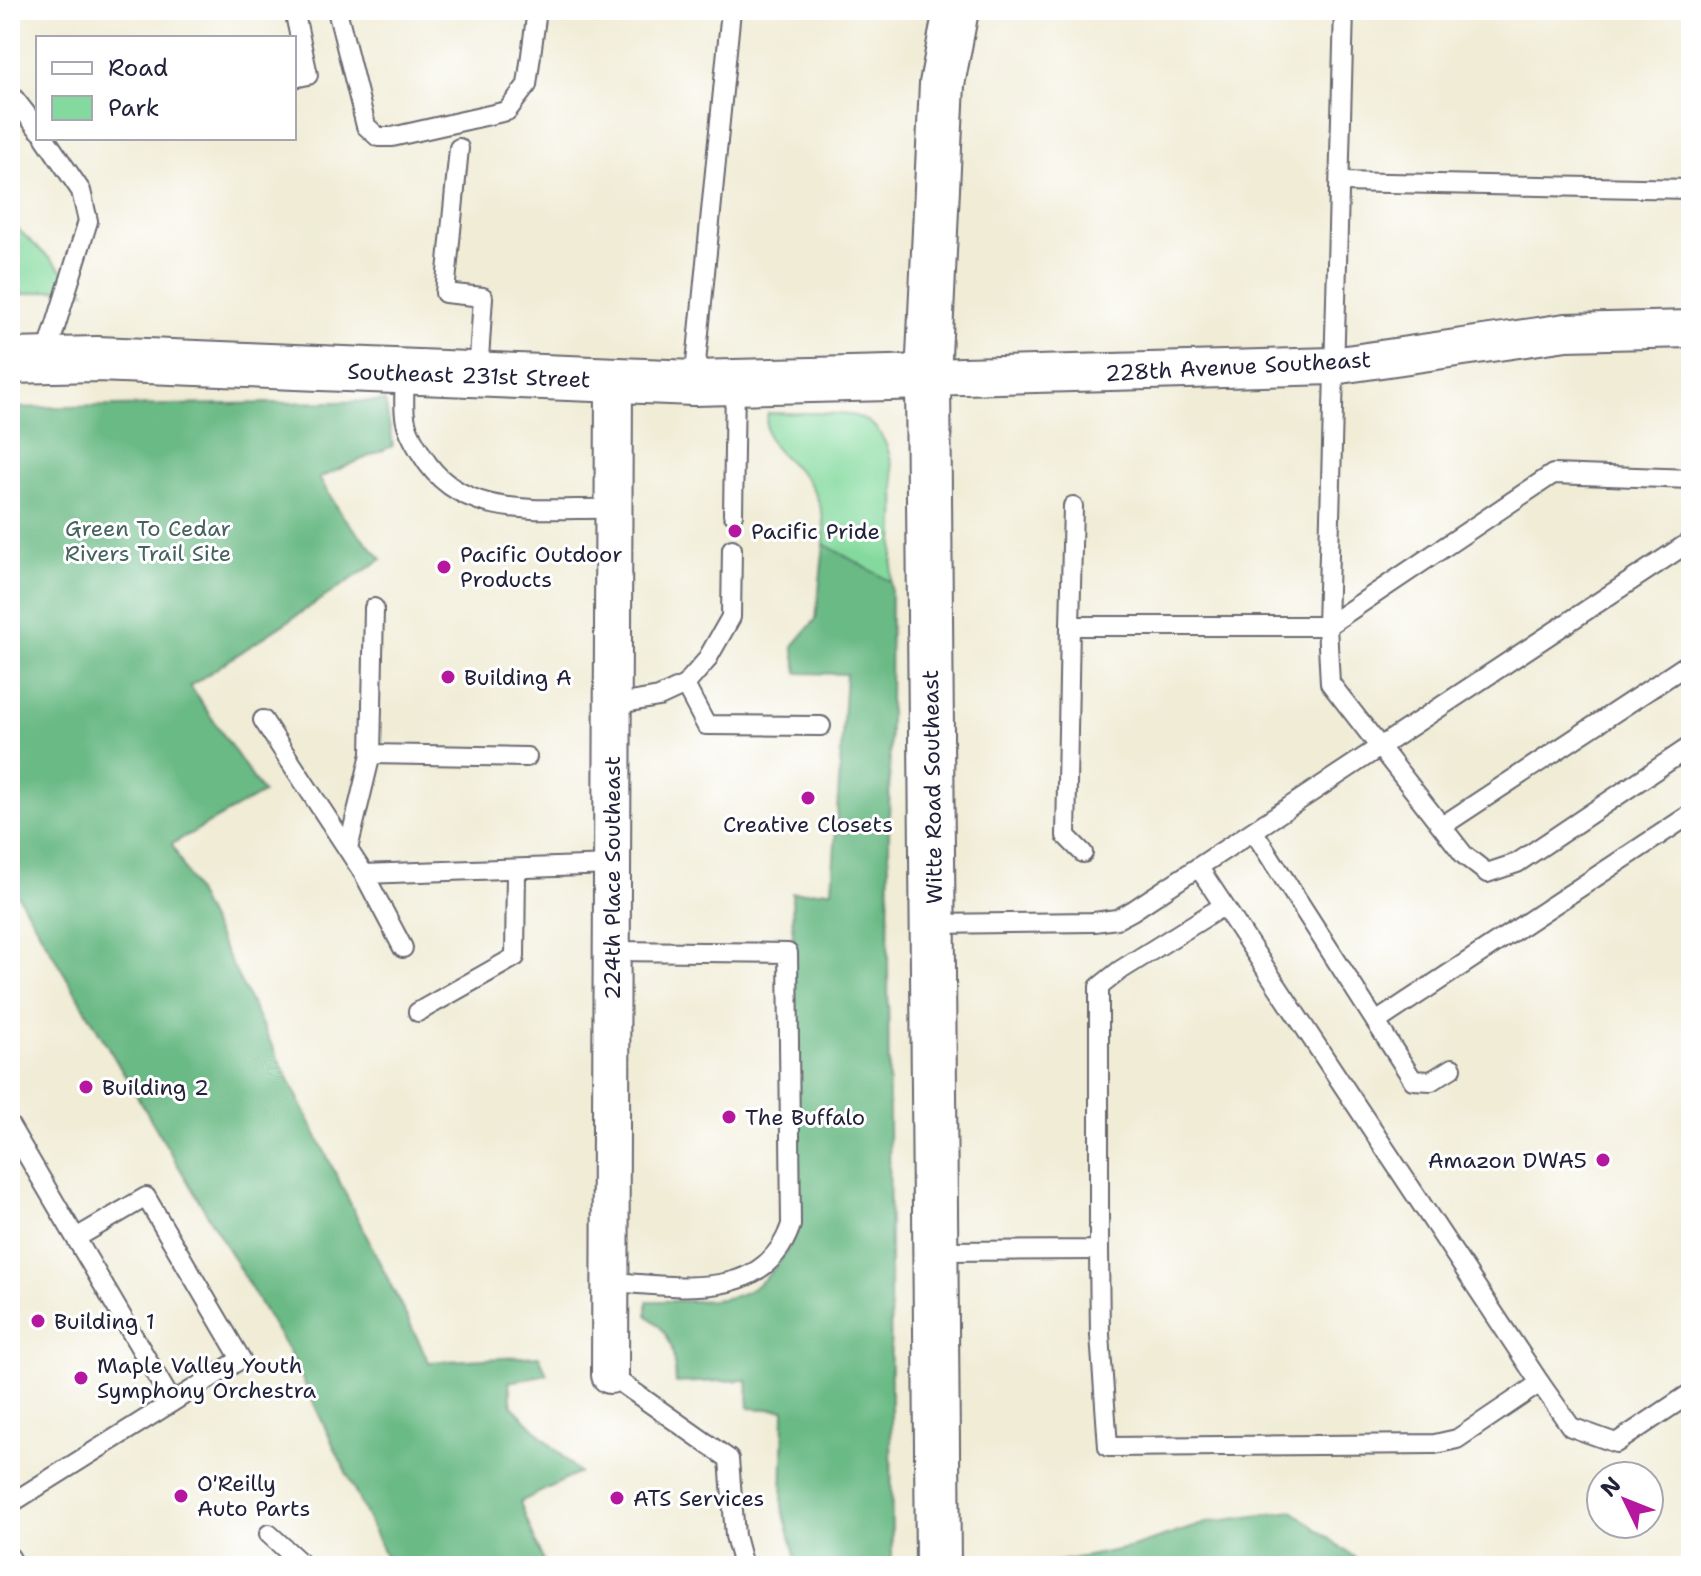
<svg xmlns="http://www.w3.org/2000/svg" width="1701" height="1576" font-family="'Shantell Sans',sans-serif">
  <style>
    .green { fill: #84da9e; stroke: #537e6c; stroke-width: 2 }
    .forest { fill: #6bba85; stroke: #466e60; stroke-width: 2 }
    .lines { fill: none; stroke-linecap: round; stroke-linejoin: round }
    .service-casing { stroke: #6a6971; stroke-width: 22 }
    .minor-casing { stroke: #6a6971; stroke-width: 40 }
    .tertiary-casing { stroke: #6a6971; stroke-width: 48 }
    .service { stroke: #fff; stroke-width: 18 }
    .minor { stroke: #fff; stroke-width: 36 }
    .tertiary { stroke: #fff; stroke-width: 44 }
    .poi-dot { fill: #b5179e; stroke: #fff; stroke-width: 3 }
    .labels { text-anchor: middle; stroke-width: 6; stroke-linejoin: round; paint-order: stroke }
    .street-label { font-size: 22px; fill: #22223b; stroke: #fff }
    .park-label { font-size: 22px; fill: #44625e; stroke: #fff }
    .poi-label { font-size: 22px; fill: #22223b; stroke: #fff; text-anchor: start }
  </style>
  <rect width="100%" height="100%" fill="#fff"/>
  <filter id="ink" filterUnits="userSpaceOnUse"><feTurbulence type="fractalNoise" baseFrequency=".0125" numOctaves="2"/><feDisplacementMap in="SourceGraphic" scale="16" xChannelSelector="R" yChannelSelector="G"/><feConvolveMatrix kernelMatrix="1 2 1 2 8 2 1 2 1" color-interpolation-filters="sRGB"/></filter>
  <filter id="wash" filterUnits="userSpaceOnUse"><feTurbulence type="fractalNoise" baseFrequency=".006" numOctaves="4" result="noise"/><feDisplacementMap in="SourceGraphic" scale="32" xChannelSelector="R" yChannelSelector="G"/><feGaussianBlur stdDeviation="1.8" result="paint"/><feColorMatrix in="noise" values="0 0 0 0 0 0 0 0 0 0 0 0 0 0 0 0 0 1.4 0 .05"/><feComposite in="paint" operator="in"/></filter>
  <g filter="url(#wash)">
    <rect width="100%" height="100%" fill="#f0ecd6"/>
    <g class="green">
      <path d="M10,222L86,292L56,290L10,296Z"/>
      <path d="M768,413C795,414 828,411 855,416C911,428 893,542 891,582L824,544C826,520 821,499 806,479C788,456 759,446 768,413Z"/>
    </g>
    <g class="forest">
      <path d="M385,401L393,446L319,478L344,518L382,559L190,686L263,793L172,844L429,1362L539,1356L547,1374L509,1382L512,1406L579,1473L520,1502L545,1566H390L293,1359L10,882V408Z"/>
      <path d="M824,544L891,582L888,963L892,1566H798L782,1507L784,1410L749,1408L747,1380L676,1383C674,1351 673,1335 647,1315V1301C730,1300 757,1310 799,1229L792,893L832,890L846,674L798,673L793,646L816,619Z"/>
      <path d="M1293,1511L1355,1558V1566H1037L1133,1547L1209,1522Z"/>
    </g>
  </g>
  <g filter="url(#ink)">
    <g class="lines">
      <defs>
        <g id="service">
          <path d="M294,10L308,75L294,78"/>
          <path d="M337,10L366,126L378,137H392L507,111L527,85L537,10"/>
          <path d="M1344,10L1327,626L1330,683L1464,855L1487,873L1517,863L1691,746"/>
          <path d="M10,93L38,129"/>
          <path d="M45,138L81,191L88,221L45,360"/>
          <path d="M459,148L445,293L483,297L478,375"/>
          <path d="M1340,182L1691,189"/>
          <path d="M405,372C405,386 403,402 405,416C406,429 415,444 422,455C462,523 545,507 614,509"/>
          <path d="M694,383L731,10"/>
          <path d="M733,514L735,383"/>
          <path d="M374,608L371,754L527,757"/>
          <path d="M1070,626L1073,506"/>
          <path d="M685,685L706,725L821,726"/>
          <path d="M613,705L659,697L685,685L706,661L731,617L732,549"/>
          <path d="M263,720L364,874L612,865"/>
          <path d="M1442,826L1691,662"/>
          <path d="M1254,832L1413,1080L1431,1081L1452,1068"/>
          <path d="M348,849L371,754"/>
          <path d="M1083,853L1066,836L1070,626H1327L1553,474L1691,479"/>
          <path d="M364,874L403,948"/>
          <path d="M933,924L1094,922L1117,919L1132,911L1691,541"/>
          <path d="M418,1012L515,957L516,869"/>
          <path d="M1376,1022L1691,814"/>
          <path d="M10,1126L172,1402"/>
          <path d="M1099,1250L1100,1335L1108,1447L1435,1444L1457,1439L1540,1383L1199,868"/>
          <path d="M937,1251L1099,1250V987L1119,971L1223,906"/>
          <path d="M610,1282C676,1285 764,1305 791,1225L788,953L612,951"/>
          <path d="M610,1375L729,1459L735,1536L743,1566"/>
          <path d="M1540,1383L1571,1427L1616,1443L1691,1393"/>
          <path d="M10,1504L241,1359L146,1197L76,1238"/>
          <path d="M269,1534L304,1566"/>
          <path d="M10,1557L15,1566"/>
        </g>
        <g id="minor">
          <path d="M928,377L1333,366L1566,332L1691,329"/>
          <path d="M610,1375L614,381"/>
        </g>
        <g id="tertiary">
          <path d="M10,361L97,359L694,383L928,377"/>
          <path d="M938,1566L928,377L942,84L956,10"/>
        </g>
      </defs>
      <use href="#service" class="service-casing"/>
      <use href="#minor" class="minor-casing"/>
      <use href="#tertiary" class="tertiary-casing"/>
      <use href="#service" class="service"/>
      <use href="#minor" class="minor"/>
      <use href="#tertiary" class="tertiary"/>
    </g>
  </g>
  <g class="poi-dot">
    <circle cx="735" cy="531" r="8"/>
    <circle cx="444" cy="567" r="8"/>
    <circle cx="448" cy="677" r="8"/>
    <circle cx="808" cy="798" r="8"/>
    <circle cx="86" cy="1087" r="8"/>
    <circle cx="729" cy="1117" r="8"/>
    <circle cx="1603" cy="1160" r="8"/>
    <circle cx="38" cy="1321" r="8"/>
    <circle cx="81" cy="1378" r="8"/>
    <circle cx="181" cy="1496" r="8"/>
    <circle cx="617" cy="1498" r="8"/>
  </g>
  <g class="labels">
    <g class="street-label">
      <text transform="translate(1238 366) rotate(-3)" y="8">228th Avenue Southeast</text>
      <text transform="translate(469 375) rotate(2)" y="8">Southeast 231st Street</text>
      <text transform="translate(932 787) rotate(-91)" y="8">Witte Road Southeast</text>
      <text transform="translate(612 878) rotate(-90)" y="8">224th Place Southeast</text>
    </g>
    <g class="park-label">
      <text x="148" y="536">Green To Cedar<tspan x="148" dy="25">Rivers Trail Site</tspan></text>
    </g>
    <g class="poi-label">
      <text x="751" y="539">Pacific Pride</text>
      <text x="460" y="562">Pacific Outdoor<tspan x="460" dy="25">Products</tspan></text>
      <text x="464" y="685">Building A</text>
      <text x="808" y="832" text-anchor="middle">Creative Closets</text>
      <text x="102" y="1095">Building 2</text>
      <text x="745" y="1125">The Buffalo</text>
      <text x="1587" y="1168" text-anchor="end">Amazon DWA5</text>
      <text x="54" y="1329">Building 1</text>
      <text x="97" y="1373">Maple Valley Youth<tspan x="97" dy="25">Symphony Orchestra</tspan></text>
      <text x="197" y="1491">O'Reilly<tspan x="197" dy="25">Auto Parts</tspan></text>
      <text x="633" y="1506">ATS Services</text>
    </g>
  </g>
  <rect width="1701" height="1576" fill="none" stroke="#fff" stroke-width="40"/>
  <rect x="36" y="36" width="260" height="104" fill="#ffffff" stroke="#a7a7b1" stroke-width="2"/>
  <rect x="52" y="62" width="40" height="12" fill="#ffffff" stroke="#a7a7b1" stroke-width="2"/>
  <text x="108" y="76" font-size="24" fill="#22223b">Road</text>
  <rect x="52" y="96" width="40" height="24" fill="#84da9e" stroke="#a7a7b1" stroke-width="2"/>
  <text x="108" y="116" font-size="24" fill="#22223b">Park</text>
  <g transform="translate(1625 1500) rotate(313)"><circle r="38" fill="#ffffff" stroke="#a7a7b1" stroke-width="2"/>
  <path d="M0-6L14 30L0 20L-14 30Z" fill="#b5179e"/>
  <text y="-12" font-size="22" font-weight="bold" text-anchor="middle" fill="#22223b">N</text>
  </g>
</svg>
